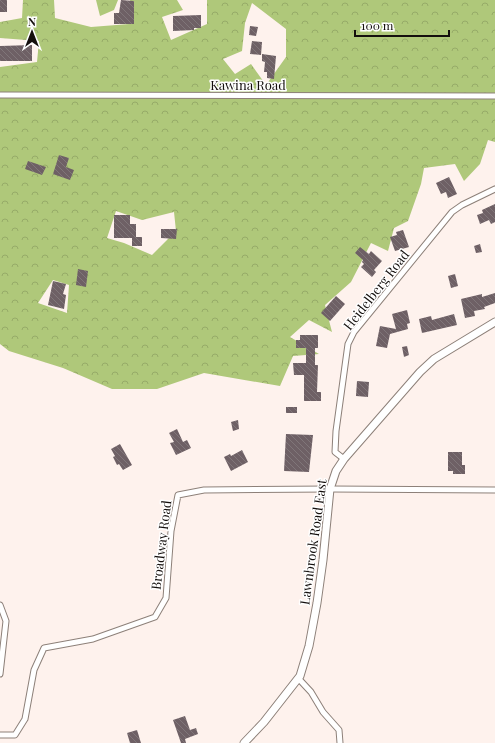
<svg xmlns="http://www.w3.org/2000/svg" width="495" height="743" font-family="'Playfair Display',serif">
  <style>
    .forest { fill: url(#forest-crowns); fill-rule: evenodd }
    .building { fill: url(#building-back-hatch) }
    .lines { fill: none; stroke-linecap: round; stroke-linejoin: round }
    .minor-casing { stroke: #8d8079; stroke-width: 7 }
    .tertiary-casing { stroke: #8d8079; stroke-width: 9 }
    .minor { stroke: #fff; stroke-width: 5 }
    .tertiary { stroke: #fff; stroke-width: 7 }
    .labels { text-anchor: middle; stroke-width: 3; stroke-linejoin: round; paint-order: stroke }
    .street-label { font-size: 13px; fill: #140f0d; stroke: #fff }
  </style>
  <defs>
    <pattern id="forest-crowns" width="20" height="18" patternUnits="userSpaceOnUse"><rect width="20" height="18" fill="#afc87a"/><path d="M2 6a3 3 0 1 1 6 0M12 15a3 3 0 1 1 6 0" fill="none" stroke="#96ab68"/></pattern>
    <pattern id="building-back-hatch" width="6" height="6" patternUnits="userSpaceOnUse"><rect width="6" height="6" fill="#6e6065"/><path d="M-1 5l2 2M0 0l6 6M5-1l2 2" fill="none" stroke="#807679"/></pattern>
  </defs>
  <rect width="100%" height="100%" fill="#fef2ed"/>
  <g class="forest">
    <path d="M23,0H54L55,18L91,27L129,24L132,7L130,0H177L183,10L162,17L171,40L207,24V0H495V142L488,140L480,164L464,181L455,164L424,168L421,184L408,221L394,228L388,251L371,243L351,282L325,305L332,332L309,320L290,337L319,354L293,356L280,386L204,373L157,389H112L63,368L9,351L0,344V67L37,62L39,41L0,38V22L22,18ZM252,3L286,29V57L266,85L251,64L235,74L223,59L242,51L245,23ZM116,211L142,220L174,212L176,231L152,255L124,243L107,238ZM53,280L69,285L67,313L38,303Z"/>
    <path d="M96,0H118L114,10L100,16Z"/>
  </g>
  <g class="building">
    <rect x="0" y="0" width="7" height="12"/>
    <path d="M121,0L134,1V24H114V13H119Z"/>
    <path d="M201,15V28H194V30L173,31V16Z"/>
    <path d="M250,26L258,27L256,36L249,35Z"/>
    <path d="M252,41L262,42L261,55L250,54Z"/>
    <path d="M32,45V61H0V46Z"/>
    <path d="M262,54L276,56L274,79L267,78V72H264L265,62L262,61Z"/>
    <path d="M59,155L69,158L66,167L74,170L70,180L53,174Z"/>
    <path d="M28,161L46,167L42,175L25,169Z"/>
    <path d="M449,177L457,194L448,198L446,192L441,194L436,183Z"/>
    <path d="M495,204V222L491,224L489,220L480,224L477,215L483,213L482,210Z"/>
    <path d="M114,215H130V224H136V237H142V246H132V238H114Z"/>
    <path d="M161,229H177L176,239L161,238Z"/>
    <path d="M403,230L409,247L395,251L390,237L397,235L396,232Z"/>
    <path d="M480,244L482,252L476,253L474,246Z"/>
    <path d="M360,247L369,254L371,251L382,261L374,270L376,272L372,277L361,267L364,264L362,262L363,260L355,253Z"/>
    <path d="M78,269L88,271L86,287L76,285Z"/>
    <path d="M455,274L458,286L451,288L448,276Z"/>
    <path d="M53,281L66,284L63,294L66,295L64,309L48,305Z"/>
    <path d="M495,293V303L484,307L485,309L474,311L475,316L465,318L461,299L482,294V297Z"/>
    <path d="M336,296L345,304L330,321L321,313Z"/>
    <path d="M407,310L410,323L407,324L408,329L390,334L387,348L376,346L380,326L396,329L392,314Z"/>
    <path d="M454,314L457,325L422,333L419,319L431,316L432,320Z"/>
    <path d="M300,335H318V348H315V365H318L317,392H321V401H304V375H294L293,363H306V348H296V340H300Z"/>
    <path d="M407,346L409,355L404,357L402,347Z"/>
    <path d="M357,381L369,382L368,397L356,396Z"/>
    <rect x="286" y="407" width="11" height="6"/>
    <path d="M238,420L239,429L233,431L231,422Z"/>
    <path d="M177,429L183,442L187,440L191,448L176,455L170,443L174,442L169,433Z"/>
    <path d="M286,434L313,435L309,472L284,471Z"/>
    <path d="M120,444L132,465L123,470L119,464L117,465L113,457L115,456L111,449Z"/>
    <path d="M242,450L248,462L231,471L224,457L230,454L231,456Z"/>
    <path d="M448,452H462V465H465V474H453V471H448Z"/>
    <path d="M185,716L190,730L196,728L198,734L185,739L186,743H181L173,720Z"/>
    <path d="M137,730L141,743H130L127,733Z"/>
  </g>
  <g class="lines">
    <defs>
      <g id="minor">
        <path d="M0,95L495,96"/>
        <path d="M344,459L335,452L336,431L348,344L354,332L452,212L462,205L495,189"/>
        <path d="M0,605L6,621L0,674"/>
        <path d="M298,678L311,692L323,712L339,730L340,743"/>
        <path d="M0,735H15L25,719L34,670L44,648L93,639L155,617L166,598L171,531L178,495L204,490L330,489L495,490"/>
      </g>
      <path id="tertiary" d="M244,743L264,722L300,676L309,646L317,603L323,560L330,489L336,471L344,459L420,372L434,359L495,322"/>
    </defs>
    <use href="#minor" class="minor-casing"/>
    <use href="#tertiary" class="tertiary-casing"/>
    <use href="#minor" class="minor"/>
    <use href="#tertiary" class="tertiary"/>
  </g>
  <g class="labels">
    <g class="street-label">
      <text x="248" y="90">Kawina Road</text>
      <text transform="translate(376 290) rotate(-52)" y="5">Heidelberg Road</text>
      <text transform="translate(313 542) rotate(-82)" y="5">Lawnbrook Road East</text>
      <text transform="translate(161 545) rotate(-83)" y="5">Broadway Road</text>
    </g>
  </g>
  <g transform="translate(32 32)" stroke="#ffffff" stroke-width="3" paint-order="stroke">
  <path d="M0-3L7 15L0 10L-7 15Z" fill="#140f0d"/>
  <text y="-6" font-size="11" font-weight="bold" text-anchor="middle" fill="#140f0d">N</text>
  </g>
  <path d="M355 30v6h94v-6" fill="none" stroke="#140f0d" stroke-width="2"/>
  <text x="361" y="30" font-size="12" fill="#140f0d" stroke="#ffffff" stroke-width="3" paint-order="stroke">100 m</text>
</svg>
